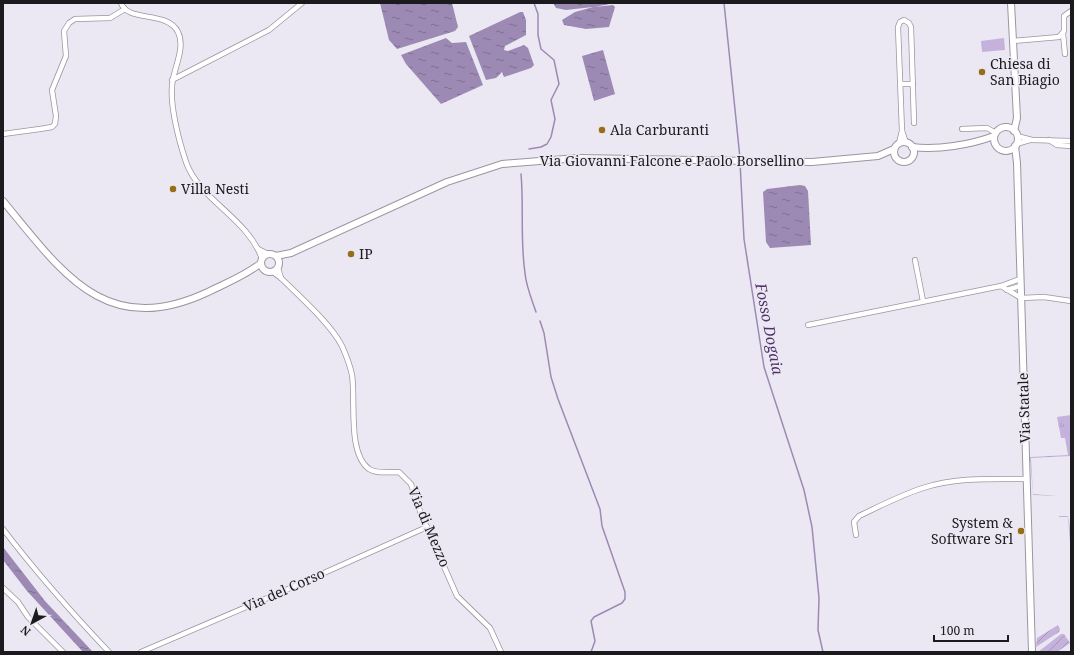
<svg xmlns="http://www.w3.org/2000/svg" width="1074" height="655" font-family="'Noto Serif',serif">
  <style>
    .grass { fill: url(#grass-tufts) }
    .garden { fill: url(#garden-furrows) }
    .pitch { fill: #c4b2dc }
    .water { fill: url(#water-ripples) }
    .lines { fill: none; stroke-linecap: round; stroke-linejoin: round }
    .stream { stroke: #9c8ab4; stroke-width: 1.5 }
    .minor-casing { stroke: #9a96a0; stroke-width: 6 }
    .major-casing { stroke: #9a96a0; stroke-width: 8 }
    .minor { stroke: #fff; stroke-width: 4.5 }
    .major { stroke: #fff; stroke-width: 6 }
    .poi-dot { fill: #956e18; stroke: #ece8f3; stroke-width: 1.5 }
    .labels { text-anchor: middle; stroke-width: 3.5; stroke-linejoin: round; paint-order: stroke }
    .poi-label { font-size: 14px; fill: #1b1a1e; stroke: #ece8f3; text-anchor: start }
    .street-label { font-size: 14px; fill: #1b1a1e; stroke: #ece8f3 }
    .water-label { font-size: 15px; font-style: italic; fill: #4d3369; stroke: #ece8f3 }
  </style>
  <defs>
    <pattern id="grass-tufts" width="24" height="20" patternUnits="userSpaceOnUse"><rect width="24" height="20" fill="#c4b2dc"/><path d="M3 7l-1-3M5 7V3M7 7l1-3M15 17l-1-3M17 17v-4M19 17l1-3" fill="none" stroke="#a898bc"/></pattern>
    <pattern id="garden-furrows" width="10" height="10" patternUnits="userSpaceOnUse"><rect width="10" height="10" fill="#c4b2dc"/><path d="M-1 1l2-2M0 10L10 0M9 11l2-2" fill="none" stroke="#a898bc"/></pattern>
    <pattern id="water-ripples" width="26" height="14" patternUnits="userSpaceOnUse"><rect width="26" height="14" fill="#9c8ab4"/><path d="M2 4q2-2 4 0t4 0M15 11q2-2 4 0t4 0" fill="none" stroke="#7e7092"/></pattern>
  </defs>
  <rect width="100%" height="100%" fill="#ece8f3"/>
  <path class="grass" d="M1071,415V456L1031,458L1033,494L1059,496V516H1068C1071,529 1070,542 1071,555L1068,517H1059V496L1033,495L1030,457L1068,455L1065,438H1061L1057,417Z"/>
  <g class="garden">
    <path d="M1058,625L1060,629L1059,632L1036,647L1037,638Z"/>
    <path d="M1061,634H1064L1070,643L1057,652H1038Z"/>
  </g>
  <path class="pitch" d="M1004,38L1005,50L982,52L981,41Z"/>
  <g class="water">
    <path d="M380,3H452L458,27L455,31L397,49L389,40Z"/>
    <path d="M553,3H614L595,7L613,5L615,7L609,27L586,29L564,25L562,20L575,12L593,7L566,10L556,8Z"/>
    <path d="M520,12H523L526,20V35L505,46L504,50L508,51L524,45L528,48L534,65L531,68L504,77L502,72L496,78L486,80L469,36Z"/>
    <path d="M446,38L452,43L466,42L483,85L441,104L406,64L401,55Z"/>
    <path d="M603,50L615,94L594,101L582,56Z"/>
    <path d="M800,185L805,186L808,191L811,245L770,248L766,242L763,192L767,189Z"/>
    <path d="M3,547L45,601L93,652H83L27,591L3,560Z"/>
  </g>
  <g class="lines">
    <g class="stream">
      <path d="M724,3L740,158"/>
      <path d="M529,149L541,147L547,144L551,137L555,119L551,100L559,84L554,60L541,49L538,35V14L534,3"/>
      <path d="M740,162L744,239L764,367L804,490L812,527L819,598L818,630L823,652"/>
      <path d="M521,174C524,207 520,240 525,273C526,286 532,300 536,312"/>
      <path d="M540,321L544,333L551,377L558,399L600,509L602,526L625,592V599L622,603L594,617L591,621L595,641L591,652"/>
    </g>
    <defs>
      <g id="minor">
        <path d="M121,3C128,23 167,10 178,32C185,46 176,64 173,79C168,101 179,141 186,162C199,200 248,218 262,259"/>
        <path d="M1063,34L1065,54"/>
        <path d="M1013,41L1059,37L1064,31V16L1071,11"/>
        <path d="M172,80L269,30L302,3"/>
        <path d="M901,84H913"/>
        <path d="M962,129L987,128L996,133"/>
        <path d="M902,131L906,143"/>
        <path d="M3,134L40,129L52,127L55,124L56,116L52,90L66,56L64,31L69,23L75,19L110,18L125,9"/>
        <path d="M1017,136L1032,140L1071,141"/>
        <path d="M1049,140L1057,145L1071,146"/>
        <path d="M899,143L902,131L898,27L900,22L904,20L909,23L911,27L914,123"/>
        <path d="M1016,144L1030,140"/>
        <path d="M258,249L268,254"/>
        <path d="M915,260L923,301"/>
        <path d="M278,268L281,278"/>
        <path d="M273,272L281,278C299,296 331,324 342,346C346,355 350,365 352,375C356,399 347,453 369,469C377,474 390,472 399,472L411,484L421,514L457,596L490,628L501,652"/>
        <path d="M1001,286L1021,298L1044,297L1071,301"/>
        <path d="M1007,290L1020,286"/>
        <path d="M808,325L1001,286L1020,279"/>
        <path d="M3,529C36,572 71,612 109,652"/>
        <path d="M856,535L854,522L859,516C880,506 901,495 923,488C956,477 993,479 1027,479"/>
        <path d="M3,588L18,602L28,617L63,652"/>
        <path d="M141,652L279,593L427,527"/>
      </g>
      <g id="major">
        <path d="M1011,3L1017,118L1014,131"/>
        <circle cx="1006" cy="139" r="12"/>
        <circle cx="904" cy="152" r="10"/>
        <path d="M1015,146L1017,163L1032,652"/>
        <path d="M912,147C938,150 970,145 994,136"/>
        <path d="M3,201C62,272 105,340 208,292C226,283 245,276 261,263"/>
        <circle cx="270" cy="263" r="9"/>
        <path d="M276,256L291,253L447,182L502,164L578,158L812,162L878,156L894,149"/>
      </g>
    </defs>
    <use href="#minor" class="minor-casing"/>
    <use href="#major" class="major-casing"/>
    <use href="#minor" class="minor"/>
    <use href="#major" class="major"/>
  </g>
  <g class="poi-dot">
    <circle cx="982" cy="72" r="4"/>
    <circle cx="602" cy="130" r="4"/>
    <circle cx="173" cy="189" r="4"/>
    <circle cx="351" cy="254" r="4"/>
    <circle cx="1021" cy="531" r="4"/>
  </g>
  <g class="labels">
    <g class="poi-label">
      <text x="990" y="69">Chiesa di<tspan x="990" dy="16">San Biagio</tspan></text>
      <text x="610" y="135">Ala Carburanti</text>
      <text x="181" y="194">Villa Nesti</text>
      <text x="359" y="259">IP</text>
      <text x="1013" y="528" text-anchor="end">System &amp;<tspan x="1013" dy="16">Software Srl</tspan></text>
    </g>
    <g class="street-label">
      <text x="672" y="166">Via Giovanni Falcone e Paolo Borsellino</text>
      <text transform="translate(1024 408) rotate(-92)" y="5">Via Statale</text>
      <text transform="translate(429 527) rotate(67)" y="5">Via di Mezzo</text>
      <text transform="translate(284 590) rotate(-24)" y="5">Via del Corso</text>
    </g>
    <g class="water-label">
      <text transform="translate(769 329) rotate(79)" y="5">Fosso Dogaia</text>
    </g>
  </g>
  <rect width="1074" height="655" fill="none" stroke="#1b1a1e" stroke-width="8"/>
  <g transform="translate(32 623) rotate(220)" stroke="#ece8f3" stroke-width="3" paint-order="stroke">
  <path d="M0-3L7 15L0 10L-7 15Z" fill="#1b1a1e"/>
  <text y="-6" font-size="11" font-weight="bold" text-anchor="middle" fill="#1b1a1e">N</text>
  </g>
  <path d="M934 635v6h74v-6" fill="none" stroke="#1b1a1e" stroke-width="2"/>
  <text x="940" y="635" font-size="12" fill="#1b1a1e" stroke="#ece8f3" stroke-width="3" paint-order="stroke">100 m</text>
</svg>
